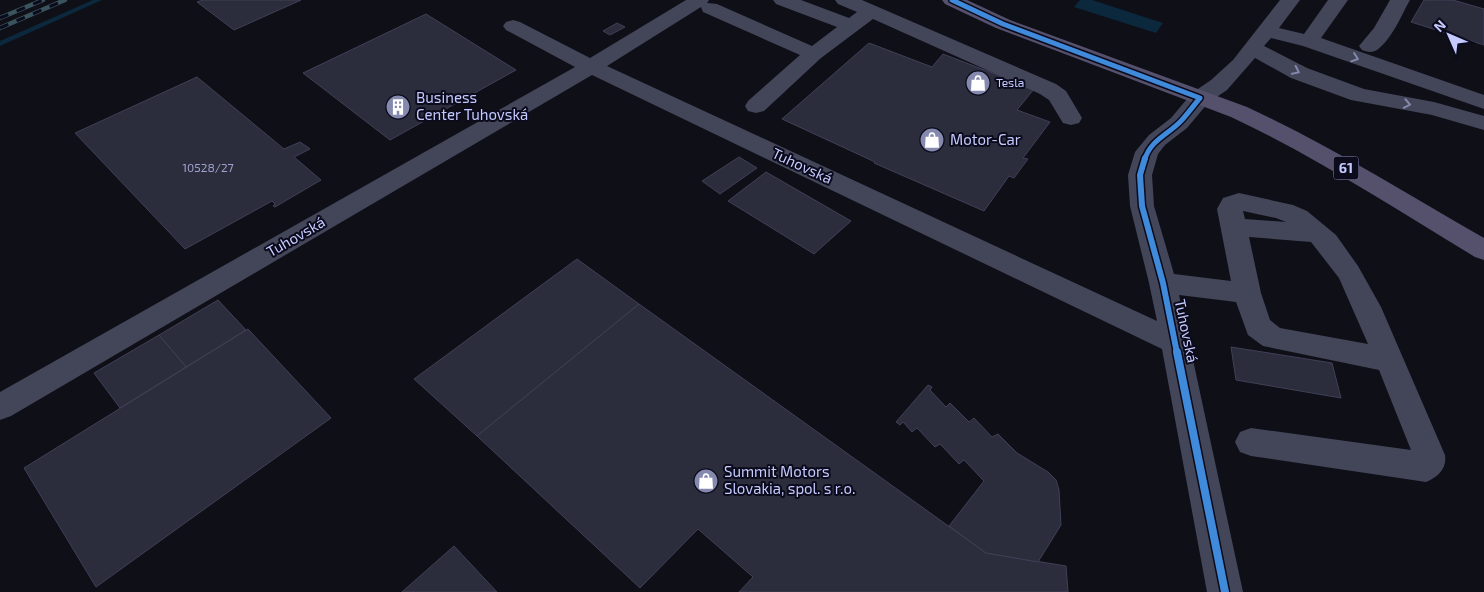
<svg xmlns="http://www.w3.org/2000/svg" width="1484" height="592" font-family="'Exo 2',sans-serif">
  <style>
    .water { fill: #0b283c }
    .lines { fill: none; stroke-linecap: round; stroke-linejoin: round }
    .stream { fill: #0b283c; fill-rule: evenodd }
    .building { fill: #2b2c3c; stroke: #404057 }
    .minor { fill: #434659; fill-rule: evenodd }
    .major { fill: #55506c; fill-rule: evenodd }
    .rail-casing { stroke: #3a545d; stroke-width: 4.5 }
    .rail { stroke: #0b0b1c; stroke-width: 3; stroke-dasharray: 9; stroke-linecap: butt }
    .cycleway-far2-casing { stroke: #0b0b1c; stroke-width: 8 }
    .cycleway-far1-casing { stroke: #0b0b1c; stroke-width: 9 }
    .cycleway-casing { stroke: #0b0b1c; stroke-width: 11 }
    .cycleway-far2 { stroke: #408adc; stroke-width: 5 }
    .cycleway-far1 { stroke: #408adc; stroke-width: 6 }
    .cycleway { stroke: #408adc; stroke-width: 8 }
    .oneway { stroke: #8488ac }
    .labels { text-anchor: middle; stroke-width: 4; stroke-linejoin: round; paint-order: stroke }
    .far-poi-label { font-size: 12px; fill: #c5caff; stroke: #0b0b1c; text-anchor: start }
    .number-label { font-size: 12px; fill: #9ea2ce }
    .shield { fill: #0b0b1c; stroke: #8d91bb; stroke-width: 1 }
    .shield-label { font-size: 14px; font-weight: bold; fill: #c5caff }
    .poi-label { font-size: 15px; fill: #c5caff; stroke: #0b0b1c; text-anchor: start }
    .street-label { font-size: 15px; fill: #c5caff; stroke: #0b0b1c }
  </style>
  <rect width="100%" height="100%" fill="#0f0f18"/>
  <path class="water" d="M1080,0H1092L1163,23L1156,33L1074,7Z"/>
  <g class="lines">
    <path class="stream" d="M93,0H102L0,46V41Z"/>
  </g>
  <g class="building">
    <path d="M203,0H301L234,30L197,2Z"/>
    <path d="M1424,0H1453L1484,9V45L1411,22Z"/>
    <path d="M426,14L516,70L390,140L303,73Z"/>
    <path d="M617,23L625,27L610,35L603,31Z"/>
    <path d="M869,43L932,67L943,54L1034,89L1017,110L1050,122L1023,158L1028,159L1014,178L1009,176L984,211L874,163L875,162L782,119Z"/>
    <path d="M197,77L284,149L300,142L309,148L310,149L294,157L321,180L275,207L273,206L275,204L272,201L185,249L75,133Z"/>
    <path d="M739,157L757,168L720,194L702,181Z"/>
    <path d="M766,172L851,221L814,254L728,201Z"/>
    <path d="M577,259L639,304L477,436L414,379Z"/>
    <path d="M218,300L246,330L186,367L159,335Z"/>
    <path d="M639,304L986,553L1066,566L1068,592H739L753,577L698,529L640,588L477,436Z"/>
    <path d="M248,329L331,418L96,587L24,468Z"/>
    <path d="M159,335L186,367L120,408L94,373Z"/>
    <path d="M1231,347L1332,363L1341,398L1236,380Z"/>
    <path d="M928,385L932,387L930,390L946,407L950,403L969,422L974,418L992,437L998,434L1017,453L1048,472L1056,480L1059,490L1061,525L1038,562L986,553L949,526L984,481L964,460L959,464L940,444L935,447L917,428L912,432L903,422L900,425L896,422Z"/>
    <path d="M454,546L497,592H402Z"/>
  </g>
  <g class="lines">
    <g class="minor">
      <path d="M686,0H709L707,3L717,4L812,46L837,27L776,4L773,0H801L849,18L857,12L838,4L835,0H862L1056,84L1066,91L1082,118L1079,123L1071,125L1063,123L1049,100L1040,94L873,19L821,58L764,111L756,113L748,111L745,106L748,101L800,55L703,12L701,7L607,66L1157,321L1149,283L1130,206L1128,175L1135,152L1149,135L1171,118L1192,93L1211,80L1233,60L1280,0H1300L1279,28L1304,34L1328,0H1348L1321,38L1484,95V109L1303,46L1271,38L1264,46L1307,68L1364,89L1434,102L1484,116V130L1432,115L1351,100L1291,78L1255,58L1227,90L1208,103L1187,128L1165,145L1158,154L1152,175L1154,206L1174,274L1231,281L1217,209L1223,198L1239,193L1293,205L1307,211L1336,235L1358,266L1381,307L1445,455C1447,469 1438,477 1426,482L1251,456L1240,452L1235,442L1240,432L1251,428L1411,450L1379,370L1263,346L1248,335L1236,302L1179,295L1243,592H1207L1162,349L592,75L11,416L0,420V392L575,67L506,30L503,26L506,22L513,20L520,22L590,58ZM1243,211L1276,218L1286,222L1245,219ZM1249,237L1311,242L1339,278L1368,344L1280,328L1270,320L1261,293Z"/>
      <path d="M1390,0H1410C1401,16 1392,39 1377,50C1372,53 1367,52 1362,50L1359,46L1374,28Z"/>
    </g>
    <path class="major" d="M942,0H967L1010,20L1247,107C1329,145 1406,193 1484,238V260L1475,257C1394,208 1316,157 1231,117L996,28L945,4Z"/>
    <defs>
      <g id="rail">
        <path d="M0,18L43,0"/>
        <path d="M0,28L65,0"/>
      </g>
    </defs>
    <use href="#rail" class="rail-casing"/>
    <use href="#rail" class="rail"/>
    <defs>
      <path id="cycleway-far2" d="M952,0L1003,24L1200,98C1193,106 1187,115 1180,122C1167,135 1150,141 1145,159"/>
      <path id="cycleway-far1" d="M1145,158L1140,175L1142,206L1163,283L1177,353"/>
      <path id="cycleway" d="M1177,352L1225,592"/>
    </defs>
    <use href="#cycleway-far2" class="cycleway-far2-casing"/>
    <use href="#cycleway-far1" class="cycleway-far1-casing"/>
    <use href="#cycleway" class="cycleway-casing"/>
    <use href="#cycleway-far2" class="cycleway-far2"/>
    <use href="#cycleway-far1" class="cycleway-far1"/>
    <use href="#cycleway" class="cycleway"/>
  </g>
  <defs><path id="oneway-chevron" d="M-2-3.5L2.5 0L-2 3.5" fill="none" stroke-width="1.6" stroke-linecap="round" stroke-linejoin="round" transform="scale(1.25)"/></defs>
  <g class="oneway">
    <use href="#oneway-chevron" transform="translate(1355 58) rotate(19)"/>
    <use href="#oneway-chevron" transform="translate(1296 71) rotate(26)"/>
    <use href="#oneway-chevron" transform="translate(1407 104) rotate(11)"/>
  </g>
  <defs>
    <symbol id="shop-disc" viewBox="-11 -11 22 22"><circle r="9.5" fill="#8589ae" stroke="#0b0b1c"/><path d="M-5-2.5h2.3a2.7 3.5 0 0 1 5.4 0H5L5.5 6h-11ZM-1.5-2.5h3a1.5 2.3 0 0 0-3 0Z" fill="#fff"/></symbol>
    <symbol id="building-disc" viewBox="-11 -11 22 22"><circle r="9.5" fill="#8589ae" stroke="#0b0b1c"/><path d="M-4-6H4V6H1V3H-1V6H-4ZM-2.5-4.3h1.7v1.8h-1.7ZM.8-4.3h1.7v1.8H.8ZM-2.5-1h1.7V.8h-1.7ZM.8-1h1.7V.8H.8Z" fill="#fff"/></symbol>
  </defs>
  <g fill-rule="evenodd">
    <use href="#shop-disc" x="964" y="69" width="28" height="28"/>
    <use href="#building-disc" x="384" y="93" width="28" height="28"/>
    <use href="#shop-disc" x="918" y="126" width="28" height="28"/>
    <use href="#shop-disc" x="692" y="467" width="28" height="28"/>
  </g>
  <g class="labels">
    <g class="far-poi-label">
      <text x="996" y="87">Tesla</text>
    </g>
    <g class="number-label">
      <text x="208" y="172">10528/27</text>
    </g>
    <rect class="shield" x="1333.5" y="156.5" width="25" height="23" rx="4"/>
    <g class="shield-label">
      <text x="1346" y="173">61</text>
    </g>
    <g class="poi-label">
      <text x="416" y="103">Business<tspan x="416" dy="17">Center Tuhovská</tspan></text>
      <text x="950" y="145">Motor-Car</text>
      <text x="724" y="477">Summit Motors<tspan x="724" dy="17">Slovakia, spol. s r.o.</tspan></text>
    </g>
    <g class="street-label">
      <text transform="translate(802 166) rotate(25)" y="5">Tuhovská</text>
      <text transform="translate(296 237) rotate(-30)" y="5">Tuhovská</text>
      <text transform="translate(1186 331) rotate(78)" y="5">Tuhovská</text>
    </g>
  </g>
  <g transform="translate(1449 35) rotate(315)" stroke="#0b0b1c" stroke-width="4" paint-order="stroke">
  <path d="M0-4L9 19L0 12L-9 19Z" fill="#c5caff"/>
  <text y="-8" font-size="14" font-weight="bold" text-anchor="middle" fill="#c5caff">N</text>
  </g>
</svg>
